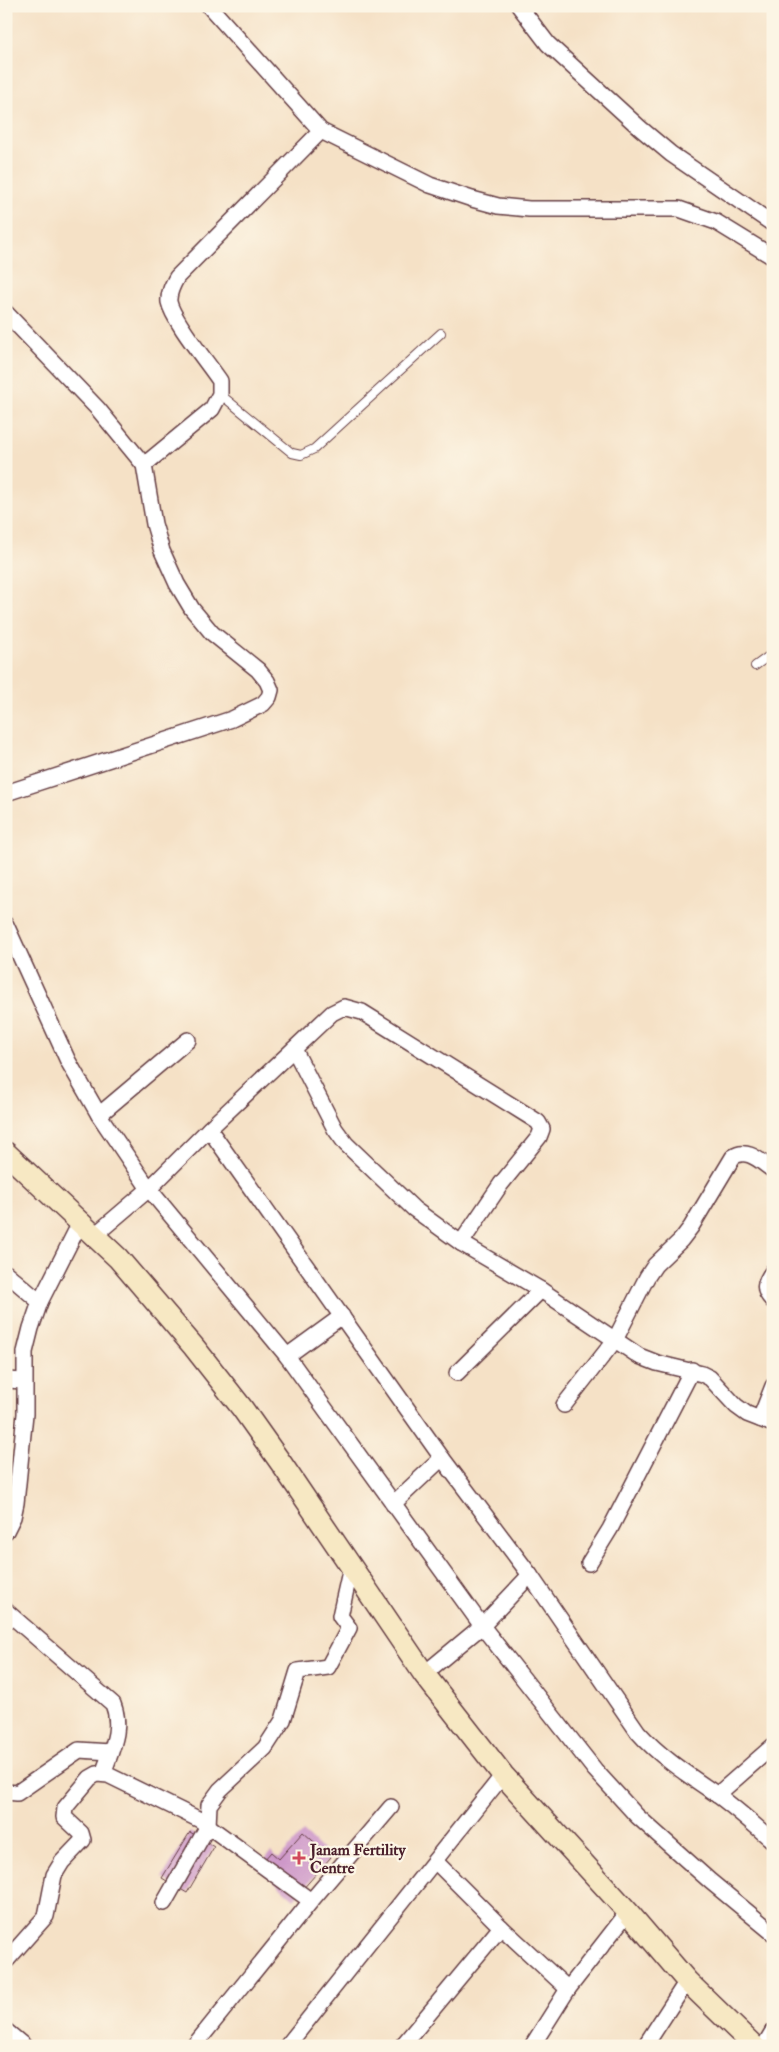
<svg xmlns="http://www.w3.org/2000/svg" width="779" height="2052" font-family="'IM FELL Double Pica',serif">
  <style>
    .building { fill: #ce98c9 }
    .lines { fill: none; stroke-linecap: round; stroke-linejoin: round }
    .lane-casing { stroke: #643c42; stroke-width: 10 }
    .street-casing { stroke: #643c42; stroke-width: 18 }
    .secondary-casing { stroke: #643c42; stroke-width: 24 }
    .lane { stroke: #fff; stroke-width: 8 }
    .street { stroke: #fff; stroke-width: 15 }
    .secondary { stroke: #f7e8c3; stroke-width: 21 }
    .poi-dot { fill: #d1495b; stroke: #fcf5e5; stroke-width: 2 }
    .labels { text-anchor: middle; stroke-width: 4.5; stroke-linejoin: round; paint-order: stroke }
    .poi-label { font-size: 16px; font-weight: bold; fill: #4a1f2b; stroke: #fcf5e5; text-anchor: start }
  </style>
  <rect width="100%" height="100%" fill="#fcf5e5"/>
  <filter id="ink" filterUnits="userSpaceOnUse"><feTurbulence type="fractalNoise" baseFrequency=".02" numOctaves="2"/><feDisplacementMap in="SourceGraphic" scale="10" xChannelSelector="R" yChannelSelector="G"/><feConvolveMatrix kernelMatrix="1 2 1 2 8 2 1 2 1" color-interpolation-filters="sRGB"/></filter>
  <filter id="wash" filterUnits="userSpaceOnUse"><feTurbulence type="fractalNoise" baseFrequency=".0096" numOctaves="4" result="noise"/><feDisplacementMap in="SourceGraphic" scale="20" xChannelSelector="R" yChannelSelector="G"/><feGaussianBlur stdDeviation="1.12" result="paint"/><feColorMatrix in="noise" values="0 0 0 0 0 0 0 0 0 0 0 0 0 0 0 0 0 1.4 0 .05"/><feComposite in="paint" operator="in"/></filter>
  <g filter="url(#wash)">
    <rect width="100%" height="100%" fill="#f5e1c6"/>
    <g id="blocks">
      <g class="building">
        <path d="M190,1832L214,1847L187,1893L162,1878Z"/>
        <path d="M303,1832L331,1857L294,1899L258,1867L271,1852L279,1859Z"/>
      </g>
    </g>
  </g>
  <g filter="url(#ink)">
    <use href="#blocks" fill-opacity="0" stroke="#643c42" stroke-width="1"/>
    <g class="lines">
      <defs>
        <g id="lane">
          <path d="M220,394L292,453L301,455L314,449L441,333"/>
          <path d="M755,666L773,653"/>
        </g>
        <g id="street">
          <path d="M209,6L321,131L430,185L472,199L498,206L529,209H679L716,222L773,257"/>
          <path d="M519,6L548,44L640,128L671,154L773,224"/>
          <path d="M6,313L98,409L144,465L154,524L162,551L177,584L192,609L212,633L258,670L267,681L271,690L269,697L263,704L232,719L6,793"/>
          <path d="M144,465L212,409L220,394V381C208,363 173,321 169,302C168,293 173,284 177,277L321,131"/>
          <path d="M6,925L68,1061L99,1115L149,1189L287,1356L482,1626L595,1770L637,1816L710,1881L773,1933"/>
          <path d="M294,1049L335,1129L346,1144L414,1209L461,1243L541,1290L639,1356L657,1363L702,1374L710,1378L736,1406L747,1414L773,1424"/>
          <path d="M99,1115L188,1040"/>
          <path d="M209,1129L442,1458L530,1575L638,1732C660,1757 688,1775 716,1794C736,1808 754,1825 773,1841"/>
          <path d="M95,1235L149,1189L209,1129L332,1013L344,1007L362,1012L527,1115L538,1122L542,1129L539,1137L501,1184L461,1243"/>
          <path d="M773,1271C764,1283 762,1290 773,1301"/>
          <path d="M6,1273L40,1302"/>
          <path d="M287,1356L342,1316"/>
          <path d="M457,1373L541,1290"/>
          <path d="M6,1380L24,1381"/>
          <path d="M564,1405L615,1340L647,1277L655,1265L681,1240L691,1227L733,1157C747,1147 761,1162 773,1170"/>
          <path d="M760,1419L773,1386"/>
          <path d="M393,1504L442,1458"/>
          <path d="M6,1531L13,1517L16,1503L25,1414V1352L31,1328L40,1302L81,1221"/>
          <path d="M589,1563L610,1529L692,1370"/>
          <path d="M6,1611L113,1704C123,1729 111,1750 103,1774"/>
          <path d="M424,1674L482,1626L530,1575"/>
          <path d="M6,1792L17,1793L79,1750L110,1752"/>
          <path d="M717,1795L773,1746"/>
          <path d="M435,1861L501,1927L568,1989"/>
          <path d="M164,1903L208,1826L209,1805L220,1790L265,1748L283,1720L298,1671L328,1667L349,1628L340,1616L351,1567"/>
          <path d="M6,1961L46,1916L54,1875L62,1862L83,1840L81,1833L64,1817L65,1808L90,1778L97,1774L108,1775L200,1820L311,1901"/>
          <path d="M6,2031L24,2046"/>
          <path d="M194,2046L311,1901L391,1807"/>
          <path d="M287,2046L503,1775"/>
          <path d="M402,2046L501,1927"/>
          <path d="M532,2046L568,1989L628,1912"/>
          <path d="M645,2046L687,1981"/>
          <path d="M764,2046L773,2031"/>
        </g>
        <path id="secondary" d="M6,1153L118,1258L194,1347L242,1408L281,1463L424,1674L503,1775L628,1912L687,1981L754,2046"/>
      </defs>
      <use href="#lane" class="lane-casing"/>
      <use href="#street" class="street-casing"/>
      <use href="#secondary" class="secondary-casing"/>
      <use href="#lane" class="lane"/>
      <use href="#street" class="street"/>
      <use href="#secondary" class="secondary"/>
    </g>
  </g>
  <path class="poi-dot" d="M296.5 1850.5h5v5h5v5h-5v5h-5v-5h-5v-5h5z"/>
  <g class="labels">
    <g class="poi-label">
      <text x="310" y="1855">Janam Fertility<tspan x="310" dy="18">Centre</tspan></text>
    </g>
  </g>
  <rect width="779" height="2052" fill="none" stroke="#fcf5e5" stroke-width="25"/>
</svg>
